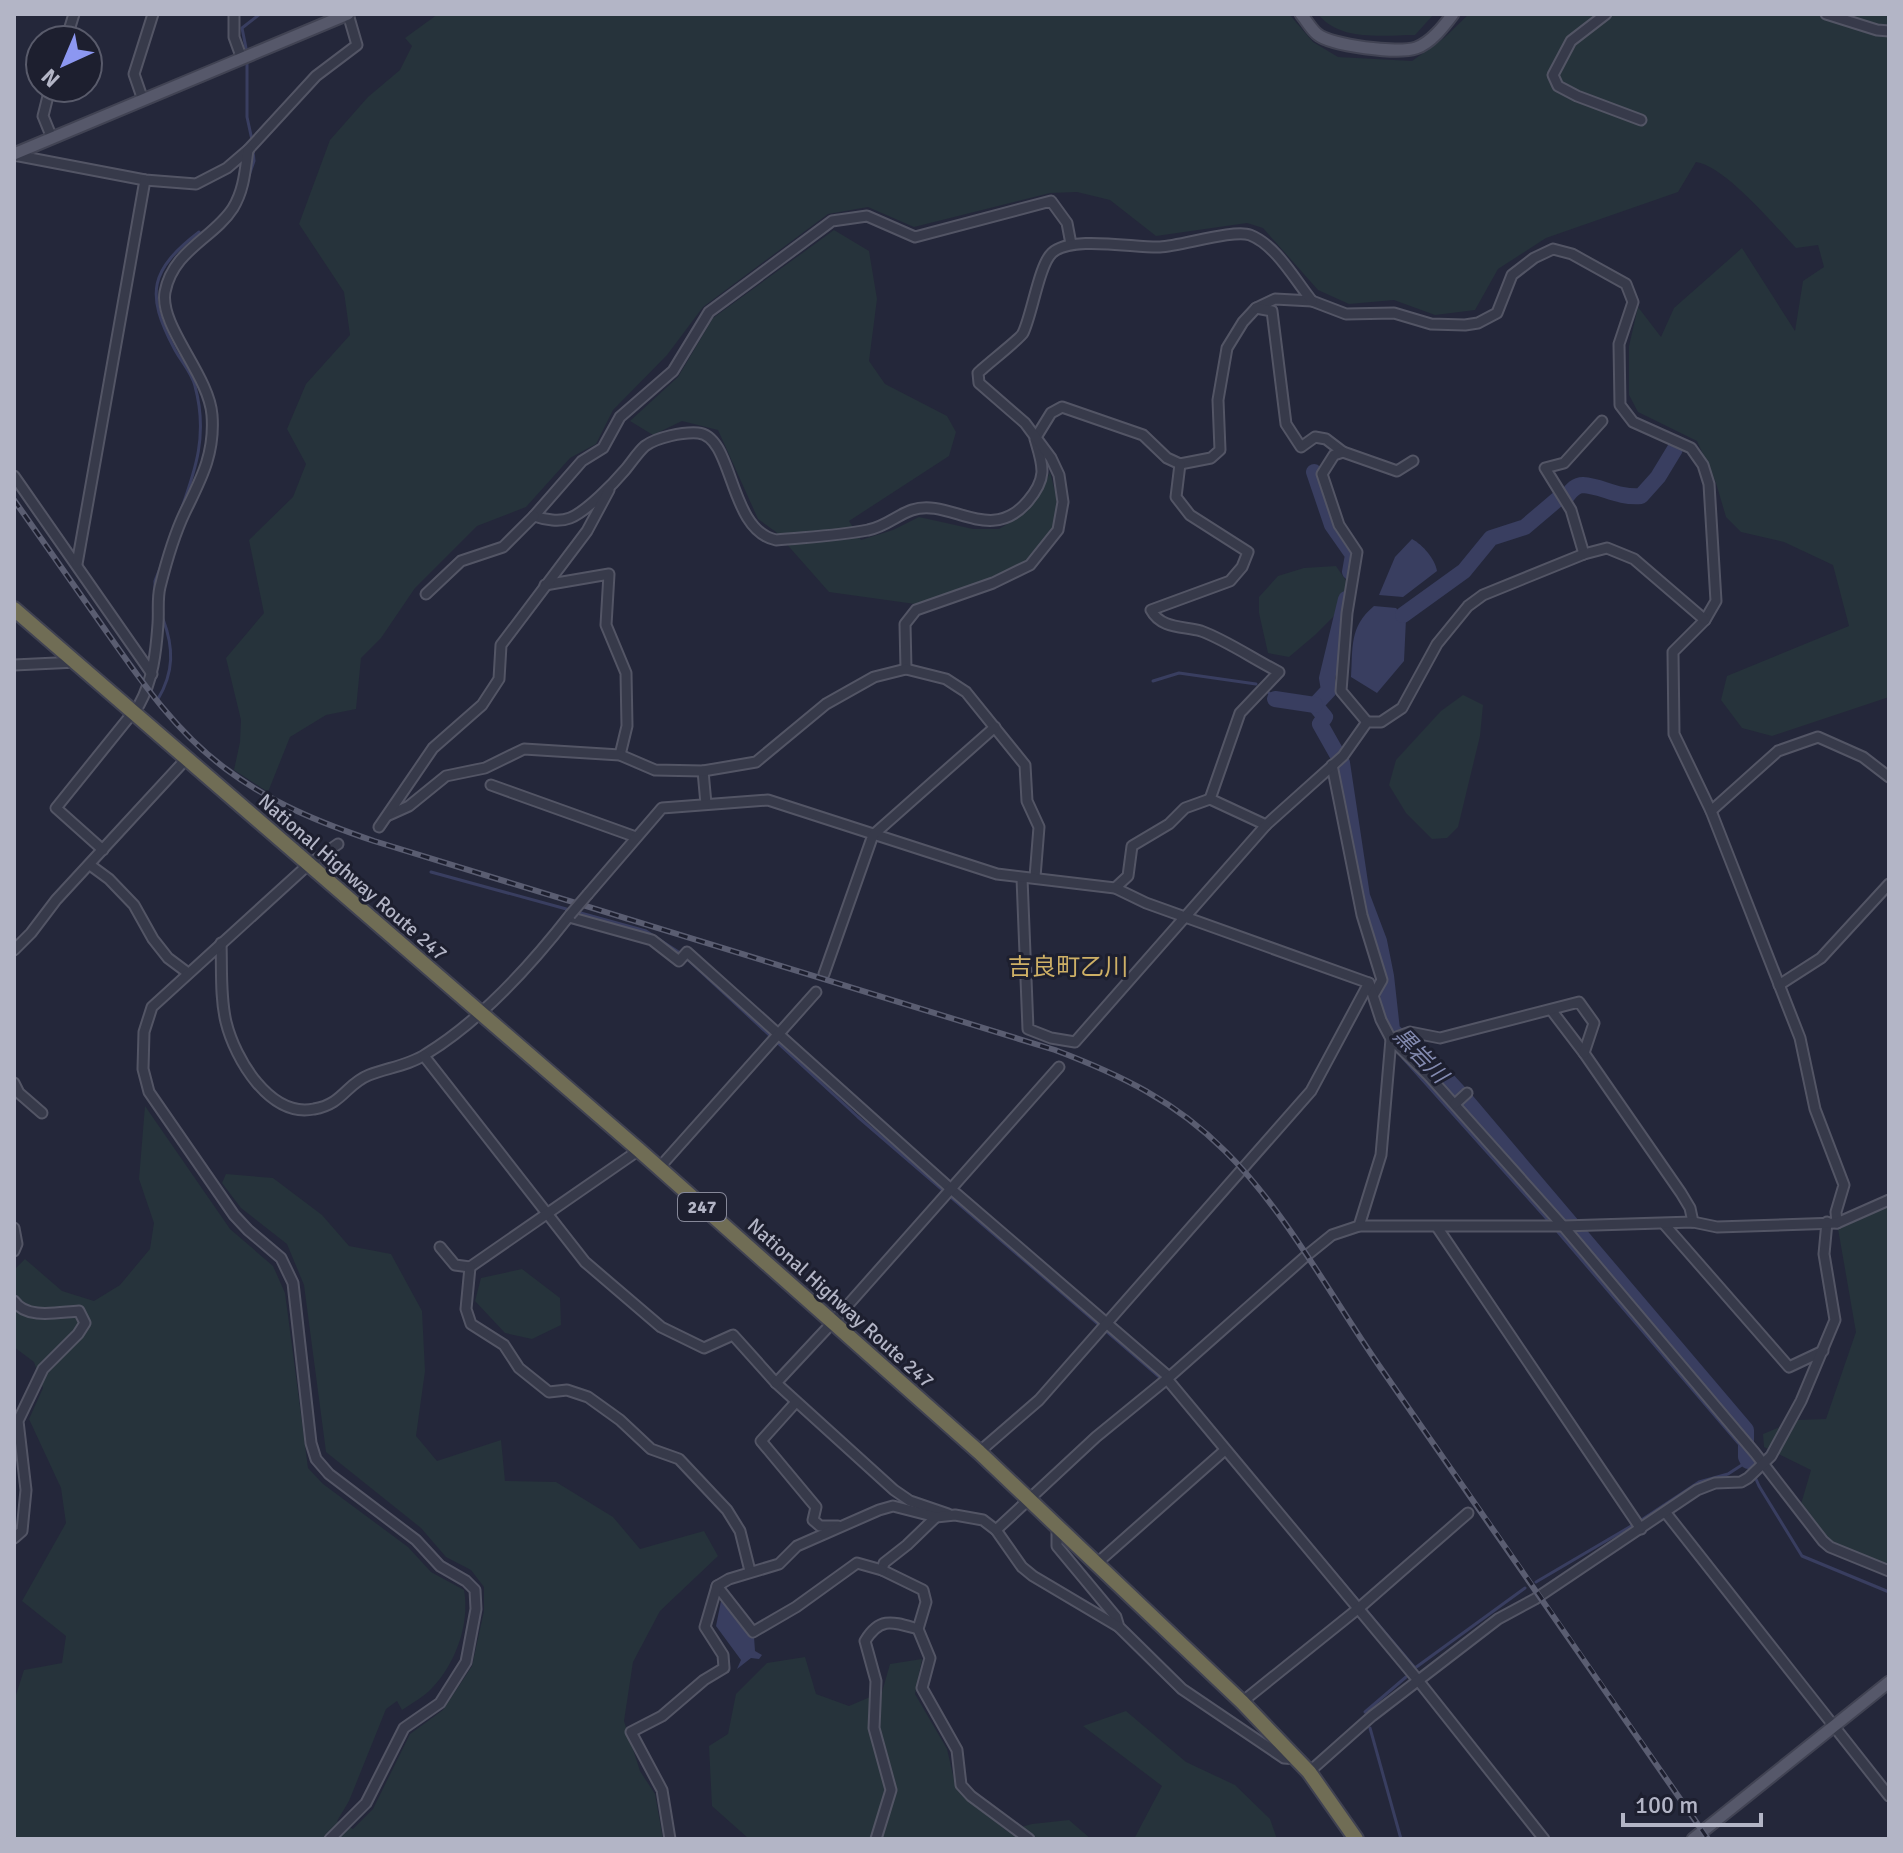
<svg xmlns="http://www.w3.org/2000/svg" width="1903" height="1853" font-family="Signika,'Noto Sans JP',sans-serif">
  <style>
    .green { fill: #26333b }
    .water { fill: #393e60 }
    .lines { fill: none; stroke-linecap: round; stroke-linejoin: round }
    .stream { stroke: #393e60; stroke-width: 3 }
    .river { stroke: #393e60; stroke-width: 16 }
    .minor-casing { stroke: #535565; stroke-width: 13 }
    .major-casing { stroke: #414353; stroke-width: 15 }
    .highway-casing { stroke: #404252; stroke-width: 18 }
    .minor { stroke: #373a4a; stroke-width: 9 }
    .major { stroke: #56586a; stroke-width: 11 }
    .highway { stroke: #706d55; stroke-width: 14 }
    .rail-casing { stroke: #5a5d71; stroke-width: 6 }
    .rail { stroke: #1d1f2f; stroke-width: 3; stroke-dasharray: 9; stroke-linecap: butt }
    .minor-bridge-casing { stroke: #535565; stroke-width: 13; stroke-linecap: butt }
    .minor-bridge { stroke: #373a4a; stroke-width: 9 }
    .labels { text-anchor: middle; stroke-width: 6; stroke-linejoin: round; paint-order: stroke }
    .shield { fill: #1d1f2f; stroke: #868899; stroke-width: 2 }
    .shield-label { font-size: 18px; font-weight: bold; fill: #b3b5c6 }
    .street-label { font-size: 20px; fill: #b3b5c6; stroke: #1d1f2f }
    .water-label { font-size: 22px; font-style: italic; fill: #848bb1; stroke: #1d1f2f }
    .quarter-label { font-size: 24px; fill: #ceb066; stroke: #1d1f2f }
  </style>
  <rect width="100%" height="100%" fill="#24273a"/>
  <g class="green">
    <path d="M438,14H1289L1313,42L1338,57L1412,61L1444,38L1469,14H1889V697L1772,736L1742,728L1721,700L1727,676L1849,626L1833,565L1784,542L1741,532L1726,517L1716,483L1697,441L1638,412L1629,395V346L1638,307L1661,337L1674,308L1742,248L1795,331L1803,281L1824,267L1818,245L1796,248C1775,226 1725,166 1696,162L1678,192L1546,238L1498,269L1475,310L1435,315L1394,300L1349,304L1318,290L1263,228L1247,223L1156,236L1110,200L1077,192L1050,193L914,227L868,207L828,214L703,307L667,355L613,410L596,444L570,458L526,507L477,526L415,588L381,638L361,658L356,709L326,715L290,737L268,792L234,770L240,742L241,720L226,658L264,613L249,540L293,497L306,464L287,429L306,384L350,335L344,292L299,224L330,140L368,97L400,70L412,46L405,38Z"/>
    <path d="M1318,14H1434L1415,35C1383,35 1340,42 1318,14Z"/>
    <path d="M834,230L869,251L877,299L869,361L885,384L947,416L956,432L949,456L849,521L861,540L893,530L919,517L973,529H999L1022,515L1039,495L1050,472L1057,499L1054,528L1027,561L993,579L915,604L829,592L776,532L758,519L718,430L682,421L653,435L630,421L678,377L713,318Z"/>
    <path d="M1336,566L1347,582L1342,608L1315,635L1289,657L1268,653L1259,613V597L1278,576L1304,568Z"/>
    <path d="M1463,695L1483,705L1480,736L1458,827L1447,838L1432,839L1406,813L1389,785L1396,760L1441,711Z"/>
    <path d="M145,1106L230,1229L273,1266L285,1293L308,1468L323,1484L408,1547L431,1572L464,1590C470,1623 456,1663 432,1688C424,1697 412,1703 402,1710L397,1701L386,1709L349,1801L337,1821L353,1829L373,1809L410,1734L443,1710L472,1666L484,1611V1587L471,1570L446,1557L421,1528L326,1452L304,1285L287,1244L241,1208L222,1183L226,1174L273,1178L322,1215L349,1246L391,1254L422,1311L425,1371L416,1436L437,1461L501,1440L505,1481L556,1482L613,1517L640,1549L704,1531L718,1556L660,1611L633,1662L624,1721L640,1771L655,1794L663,1839H14V1701L24,1670L62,1663L66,1636L22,1601L66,1523L61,1488L29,1419L43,1388L34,1362L14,1347V1270L25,1259L62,1291L94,1301L120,1285L150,1249L154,1223L139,1179Z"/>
    <path d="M1889,1200V1571L1831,1547L1799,1511L1811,1470L1764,1447L1763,1434L1797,1420L1826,1419L1856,1332L1837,1223Z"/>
    <path d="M522,1269L560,1298L561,1325L532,1339L505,1333L475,1301L481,1278Z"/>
    <path d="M805,1657L816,1694L849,1706L882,1692L890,1664L922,1659L915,1694L947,1749L956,1788L1007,1831L1032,1824L1069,1820L1091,1839H749L712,1806L709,1746L728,1734L736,1694L767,1663Z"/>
    <path d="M1126,1711L1186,1762L1235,1785L1270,1819L1277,1839H1134L1162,1786L1083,1726Z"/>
  </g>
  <g class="water">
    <path d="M1412,539C1423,545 1435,559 1437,571L1403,597L1379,595L1395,557Z"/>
    <path d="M1374,606L1396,608L1406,619L1404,661L1377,693L1351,677C1353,647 1349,627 1374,606Z"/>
    <path d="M722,1596L749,1636L754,1637L755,1651L762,1655L759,1659L751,1658L737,1669L741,1660L716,1626Z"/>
  </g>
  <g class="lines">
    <g class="stream">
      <path d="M247,53L242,28L260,14"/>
      <path d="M247,60V117L252,140"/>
      <path d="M238,207L254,161L253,151"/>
      <path d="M180,513C196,469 208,434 195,386C192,373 180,360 174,348C145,293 150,270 199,232"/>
      <path d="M155,589V581L164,558"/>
      <path d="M1153,681L1179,673L1256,684"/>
      <path d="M1266,690L1275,699"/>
      <path d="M158,699C174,672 174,648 163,619"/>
      <path d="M431,872L570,910"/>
      <path d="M577,912L646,931L680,953"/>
      <path d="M686,958L858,1117L1163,1380"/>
      <path d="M1403,1058L1547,1219"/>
      <path d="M1558,1232L1746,1452"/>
      <path d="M1188,1398L1217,1432"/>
      <path d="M1640,1521L1699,1482L1728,1474L1748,1461L1759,1486L1802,1556L1889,1592"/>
      <path d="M1301,1533L1415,1668L1525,1588"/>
      <path d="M1536,1582L1633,1525"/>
      <path d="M1365,1712L1406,1677"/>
      <path d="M1370,1728L1401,1839"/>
    </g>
    <g class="river">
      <path d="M1314,472L1332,525L1353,555L1350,572"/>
      <path d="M1567,496C1571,491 1575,485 1583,485C1602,486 1617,498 1641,496L1658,477L1675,449"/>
      <path d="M1346,599L1327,678L1329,690L1315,705L1325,717L1320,724L1342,763L1362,896L1379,941L1386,976L1392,1030L1422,1059L1439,1071L1465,1099L1746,1430V1457L1748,1461"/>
      <path d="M1403,615L1464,571L1491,538L1525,527L1559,498"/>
      <path d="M1275,699L1315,705"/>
    </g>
    <defs>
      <g id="minor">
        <path d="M234,14V37L242,59"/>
        <path d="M1606,14L1571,41L1553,75L1558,86L1577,96L1641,120"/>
        <path d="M1826,14L1877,30L1889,31"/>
        <path d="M66,40L74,14"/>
        <path d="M50,88L43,116L52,138"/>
        <path d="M143,100L134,74L153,14"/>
        <path d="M14,155L145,180L196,184L227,168L248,150L316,76L357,45L348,14"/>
        <path d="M1071,244L1067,223L1051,201L915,237L867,216L832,221L709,312L673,371L620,417L603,448L582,461L534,516C545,520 560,522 570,518C586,512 614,483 625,470C631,463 638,452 645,446C657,437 683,432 698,433C734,436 728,530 776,540C806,537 838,536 868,530C885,527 897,515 912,510C950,497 990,546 1028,501C1048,477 1043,466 1035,439L1051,413L1062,407L1143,435L1167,458L1180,464L1211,458L1220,450L1218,400L1227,348L1243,322L1256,308L1275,299L1312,301L1346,314L1394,313L1431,324L1465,325L1478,323L1497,313L1512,275L1534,258L1553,249L1572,254L1626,284L1633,302L1619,344L1620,405L1633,422L1691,448L1703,465L1709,484L1716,601L1705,620L1673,652L1674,734L1711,811L1800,1038L1815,1109L1844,1185L1836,1212L1837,1223"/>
        <path d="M1256,308L1272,311L1286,424L1301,447L1315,437L1326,439L1343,452"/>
        <path d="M1180,464L1176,497L1190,515L1248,552L1242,567L1230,581L1151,610C1161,629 1183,626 1201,631C1226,640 1255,660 1279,672L1240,713L1210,799L1266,825"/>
        <path d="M14,476L152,674"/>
        <path d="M1584,554L1571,510L1545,468L1564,463L1602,421"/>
        <path d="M77,564L145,180"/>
        <path d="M545,585L609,574L606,625L626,673L627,726L620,755"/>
        <path d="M426,594L461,561L503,547L534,516"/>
        <path d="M14,665L77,662"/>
        <path d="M906,669L905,624L916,610L993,583L1030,565L1058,530L1063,502L1059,475L1051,458L1025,423L979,383L978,373C986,365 1021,338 1023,333C1032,315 1039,265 1052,253C1071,235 1134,248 1160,247C1181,246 1234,229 1250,235C1276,245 1295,280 1312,301"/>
        <path d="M1367,722L1341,691L1347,613L1357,552L1339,525L1322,474L1334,455L1343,452L1397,471L1413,461"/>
        <path d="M1332,765L1362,915L1382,980L1374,994"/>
        <path d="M703,771L706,804"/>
        <path d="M491,785L636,837"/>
        <path d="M1711,811L1778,751L1818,737L1863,757L1889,777"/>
        <path d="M389,815L409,806L446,776L485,768L524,749L620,755L655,770L703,771L756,762L826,704L874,677L906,669L946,679L966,692L1025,765L1027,801L1039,827L1035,877"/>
        <path d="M379,827L433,748L482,705L499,679L501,645L587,531L609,490"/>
        <path d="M103,850L56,808L139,705C153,680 156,652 158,624C159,612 157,599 160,587C166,563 174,535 185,512C201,479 215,454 212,415C209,375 159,326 165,292C173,250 214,238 233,208C244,190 245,171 248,150"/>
        <path d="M90,865L109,879L134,905L153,939L168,958L188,973"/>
        <path d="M1022,878L1028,1029L1051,1038L1075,1042L1266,825L1343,756L1367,722H1381L1402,708L1437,644L1468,606L1483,595L1584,554L1607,548L1634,559L1705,620"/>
        <path d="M1115,888L1128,876L1132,846L1169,824L1185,808L1210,799"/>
        <path d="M588,894L662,808L768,800L997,874L1115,888L1146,903L1369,983L1381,1020L1391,1039L1428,1075L1563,1226L1755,1453L1823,1541L1830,1547L1889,1571"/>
        <path d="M569,917L652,940L679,961L687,952L951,1189L1169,1377"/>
        <path d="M221,943C222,969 220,997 226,1022C235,1059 270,1118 314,1109C343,1104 346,1084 369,1075C387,1068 410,1065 426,1054C480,1021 531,965 570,915"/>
        <path d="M14,950L31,933L56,900L187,758"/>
        <path d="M824,974L873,835L995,727"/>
        <path d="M1779,985L1821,958L1889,884"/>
        <path d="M1552,1011L1584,1053L1681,1193L1690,1208L1693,1222"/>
        <path d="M424,1056L585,1262L661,1327L704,1348L733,1335L776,1383L894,1490L910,1501L948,1514"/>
        <path d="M14,1083L19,1093L42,1113"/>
        <path d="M1455,1104L1467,1093"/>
        <path d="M659,1168L816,992"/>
        <path d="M1664,1224L1789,1367L1823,1351"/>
        <path d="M1359,1226L1381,1155L1391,1039L1410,1032L1440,1038L1579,1002L1594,1023L1584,1053"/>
        <path d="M1437,1227L1641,1529"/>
        <path d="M14,1228L17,1244L14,1251"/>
        <path d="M440,1247L455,1265L470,1267L639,1150"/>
        <path d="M470,1267L466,1309L471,1324L504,1345L519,1368L549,1392L567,1390L588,1397L620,1420L651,1449L679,1459L727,1510L740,1531L750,1571"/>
        <path d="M14,1301C27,1320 59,1312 79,1311L85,1323L78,1334L43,1369L18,1421L26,1490L22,1531L14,1538"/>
        <path d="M1167,1379L1417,1679L1544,1839"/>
        <path d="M776,1383L832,1323L1059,1067"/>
        <path d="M796,1402L761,1441L816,1507L813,1520L820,1526H838"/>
        <path d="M979,1452L1039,1400L1311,1091L1369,983"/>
        <path d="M1666,1513L1889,1796"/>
        <path d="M936,1517L907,1545L884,1563L882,1570L923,1590L926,1602L918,1629L930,1658L922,1688L957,1750L961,1785L971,1796L1029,1839"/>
        <path d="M1057,1527V1546L1116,1617L1119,1627L1182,1689L1284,1758L1297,1759"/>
        <path d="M996,1530L1022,1567L1033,1576L1119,1627"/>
        <path d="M1096,1564L1225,1450"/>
        <path d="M717,1586L753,1632L796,1607L857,1563L882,1570"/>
        <path d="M1242,1702L1359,1608L1468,1513"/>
        <path d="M1309,1772L1372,1716L1498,1619L1535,1599L1697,1490L1715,1483L1741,1482L1748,1478L1771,1456L1801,1401L1835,1320L1824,1254L1827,1222"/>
        <path d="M330,1839L366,1803L404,1728L440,1703L466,1662L476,1609L475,1590L466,1581L440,1566L416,1540L329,1474L316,1459L311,1443L293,1283L281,1258L248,1230L234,1215L149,1092L143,1069L144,1032L152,1007L308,865L338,844"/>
        <path d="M670,1839L662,1790L631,1732L662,1716L704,1680L724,1668L723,1655L705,1627L717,1586L729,1579L779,1564L797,1546L879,1510L893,1506L936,1517L955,1515L983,1520L996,1530L1096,1437L1167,1379L1306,1256L1332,1235L1359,1226H1563L1693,1222L1717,1227L1837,1223L1889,1200"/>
        <path d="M876,1839L891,1790L874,1728L876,1681L865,1641C880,1616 893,1622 918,1629"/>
      </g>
      <g id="major">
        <path d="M1301,14C1306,20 1311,29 1317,34C1331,46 1398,54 1416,48C1431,43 1444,26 1453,14"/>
        <path d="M14,154L348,14"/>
        <path d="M1693,1839L1889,1682"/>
      </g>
      <path id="highway" d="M14,609L639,1150L979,1452L1242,1702L1309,1772L1356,1839"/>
    </defs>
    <use href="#minor" class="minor-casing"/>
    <use href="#major" class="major-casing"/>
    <use href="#highway" class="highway-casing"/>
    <use href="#minor" class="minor"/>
    <use href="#major" class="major"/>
    <use href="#highway" class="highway"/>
    <defs>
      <path id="rail" d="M14,500C44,543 75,587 106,631C141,681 176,732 226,769C271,803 321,823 374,841L1055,1050C1121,1075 1175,1101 1225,1151C1285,1210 1332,1298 1380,1367C1490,1524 1600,1681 1708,1839"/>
    </defs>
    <use href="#rail" class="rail-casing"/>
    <use href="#rail" class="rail"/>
    <defs>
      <path id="minor-bridge" d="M570,915L588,894"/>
    </defs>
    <use href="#minor-bridge" class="minor-bridge-casing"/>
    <use href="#minor-bridge" class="minor-bridge"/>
  </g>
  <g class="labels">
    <rect class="shield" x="678" y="1193" width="48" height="28" rx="6"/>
    <g class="shield-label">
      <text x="702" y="1213">247</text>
    </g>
    <g class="street-label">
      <text transform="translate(353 877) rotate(41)" y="7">National Highway Route 247</text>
      <text transform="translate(841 1303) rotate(42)" y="7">National Highway Route 247</text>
    </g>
    <g class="water-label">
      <text transform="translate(1421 1055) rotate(46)" y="8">黒岩川</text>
    </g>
    <g class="quarter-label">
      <text x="1068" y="975">吉良町乙川</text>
    </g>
  </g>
  <rect width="1903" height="1853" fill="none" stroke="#b3b5c6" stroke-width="32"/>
  <g transform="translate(64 64) rotate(224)"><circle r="38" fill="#1d1f2f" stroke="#595b6b" stroke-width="2"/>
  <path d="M0-6L14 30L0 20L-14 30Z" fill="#8c97f1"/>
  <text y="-12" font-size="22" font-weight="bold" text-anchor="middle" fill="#b3b5c6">N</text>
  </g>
  <path d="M1623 1813v12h138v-12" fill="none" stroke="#b3b5c6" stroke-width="4"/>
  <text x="1635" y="1813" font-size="24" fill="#b3b5c6" stroke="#1d1f2f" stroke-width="6" paint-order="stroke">100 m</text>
</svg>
